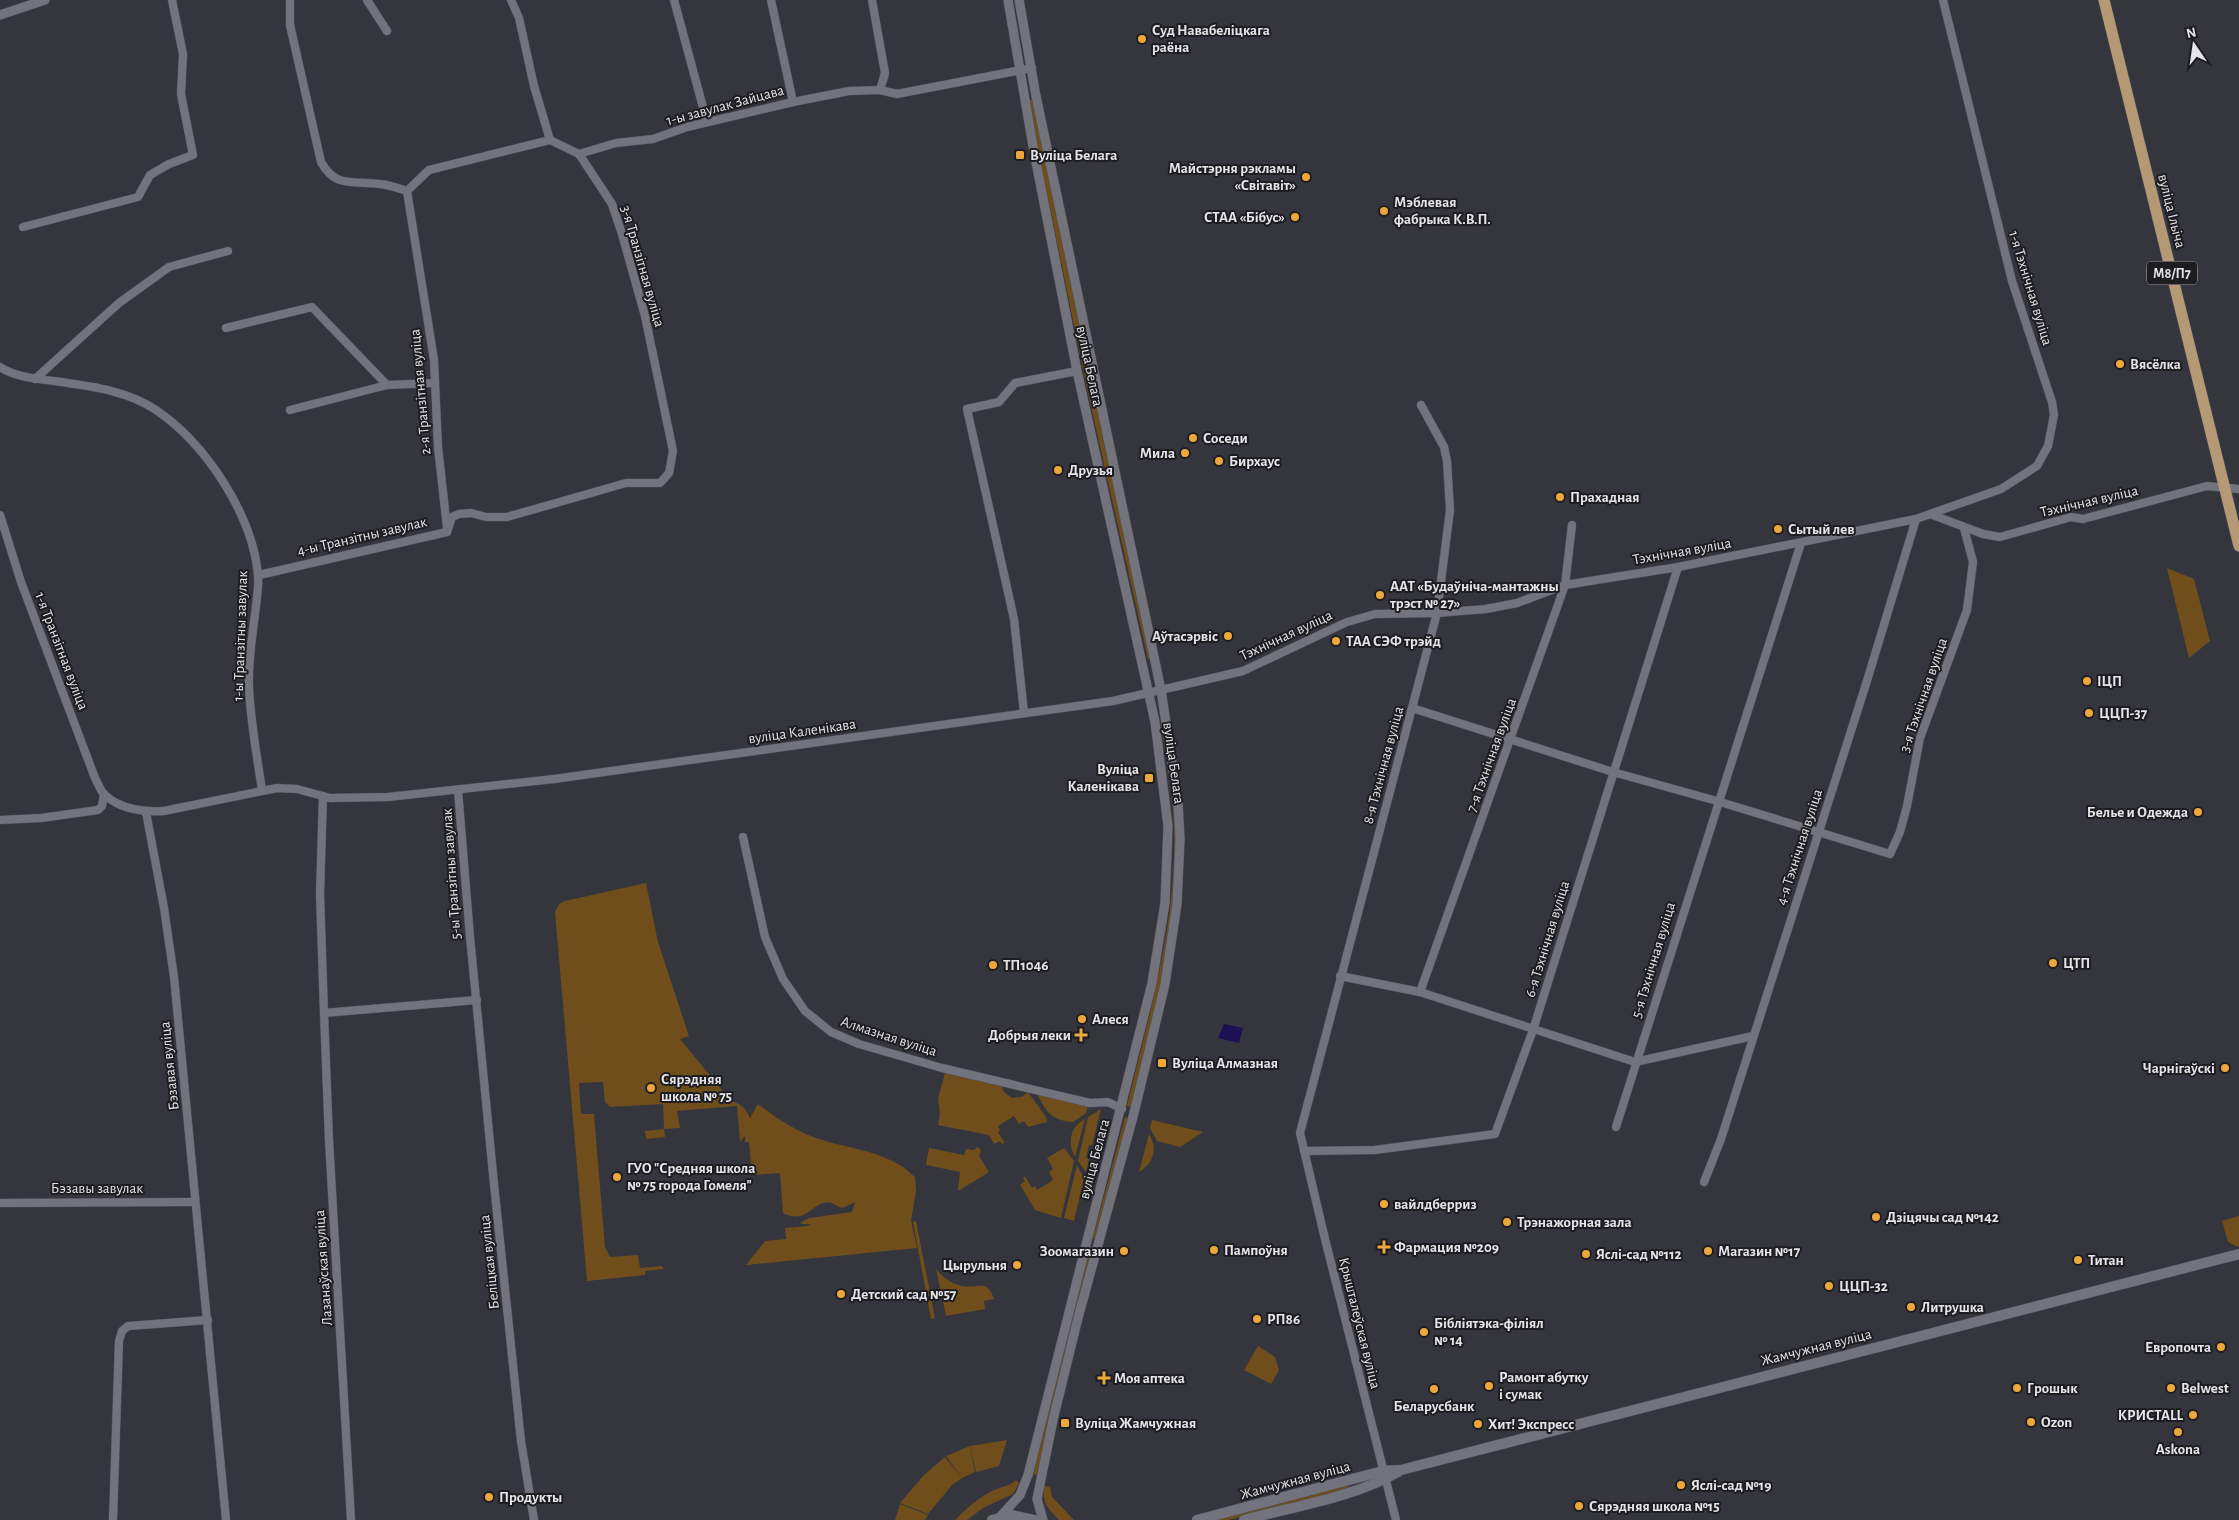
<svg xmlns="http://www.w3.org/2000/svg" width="2239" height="1520" font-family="'Alegreya Sans',sans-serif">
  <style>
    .green { fill: #6f4e1b }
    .water { fill: #1d1056 }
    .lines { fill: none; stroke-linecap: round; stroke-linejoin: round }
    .minor-casing { stroke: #505157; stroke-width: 9 }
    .tertiary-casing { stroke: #505157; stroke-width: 10 }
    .secondary-casing { stroke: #505157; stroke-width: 11 }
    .primary-casing { stroke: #505157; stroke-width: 12 }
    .minor { stroke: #72737c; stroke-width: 8 }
    .tertiary { stroke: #72737c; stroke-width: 9 }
    .secondary { stroke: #72737c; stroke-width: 10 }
    .primary { stroke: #b59974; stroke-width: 11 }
    .poi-dot { fill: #eda83b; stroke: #1d1d21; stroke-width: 2 }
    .labels { text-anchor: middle; stroke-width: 4; stroke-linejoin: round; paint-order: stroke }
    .shield { fill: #1d1d21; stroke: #a8a8ad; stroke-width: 1 }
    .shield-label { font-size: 14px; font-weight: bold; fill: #e4e4e9 }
    .poi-label { font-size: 15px; font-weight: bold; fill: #e4e4e9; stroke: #1d1d21; text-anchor: start }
    .street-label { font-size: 15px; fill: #e4e4e9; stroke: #1d1d21 }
  </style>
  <rect width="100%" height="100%" fill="#34353d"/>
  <g class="green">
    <path d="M1034,99L1152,658L1148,659L1086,384L1032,120L1029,100Z"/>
    <path d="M2167,568L2194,579L2210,641L2189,658Z"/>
    <path d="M1165,722C1172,770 1181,820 1177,869C1171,950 1151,1028 1132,1107L1127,1106C1149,1015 1177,923 1174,829C1173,793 1166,758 1161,723Z"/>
    <path d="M646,883L658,942L689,1036L680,1039L731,1101C741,1104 746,1108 750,1118L758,1104C772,1115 788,1126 804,1133C833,1147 868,1147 896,1163C903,1166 909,1172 915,1177L916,1191L911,1221L917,1248L746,1265L765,1241L786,1239L785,1228L807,1226L811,1224H803L800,1223L809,1218L852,1212L855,1202L842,1208C838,1207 835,1204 831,1203C812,1199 809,1226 783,1213L780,1173L752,1175L749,1142H745V1136L740,1142L737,1106L677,1111L680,1128L664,1129L665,1137L646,1139L645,1131L664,1129L663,1104L610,1107L605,1102L603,1082L579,1083L581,1114H594L605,1247L610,1257L638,1255L640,1268L662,1266L664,1269L645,1271V1275L587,1281L555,912L559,904L565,901Z"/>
    <path d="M945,1073L1001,1085L1004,1092L1012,1098L1022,1097L1028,1092L1046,1117L1047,1122L1028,1127L1024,1121L1019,1124L1014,1116L998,1126L1000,1130L998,1132L1005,1143L1002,1144L1000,1141L994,1144L989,1135L938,1125L940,1114L938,1098Z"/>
    <path d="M1037,1094L1088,1105L1086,1113L1073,1122C1050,1120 1047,1112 1037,1094Z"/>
    <path d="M1101,1109L1092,1145H1089L1086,1158L1089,1159L1086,1172L1078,1161L1088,1117Z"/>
    <path d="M1125,1117L1128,1118L1097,1239L1093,1238Z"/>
    <path d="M1085,1119L1075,1157C1067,1143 1070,1127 1085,1119Z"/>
    <path d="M1152,1120L1203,1132L1180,1147L1157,1141L1150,1128Z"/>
    <path d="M1149,1134C1158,1148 1154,1163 1139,1172Z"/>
    <path d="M977,1147L981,1150L979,1156L989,1172L960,1190H958L960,1172L926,1165L929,1148L964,1155L966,1149L974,1150Z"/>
    <path d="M1064,1148L1074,1161L1061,1218L1035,1210L1020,1185L1025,1181L1023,1178L1025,1176L1032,1188L1035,1186L1037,1190L1053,1180L1049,1172L1053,1169L1047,1158Z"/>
    <path d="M1077,1165L1084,1178L1074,1221L1064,1218Z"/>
    <path d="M2239,1216V1246L2238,1247L2228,1242L2222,1221Z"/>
    <path d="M916,1221L935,1318L931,1319L913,1222Z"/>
    <path d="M1090,1247L1094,1248L1037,1475L1033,1474Z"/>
    <path d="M936,1269C943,1277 951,1284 962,1286C978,1289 987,1278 994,1299L984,1301L985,1309L946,1316Z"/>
    <path d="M1258,1346L1275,1357L1279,1370L1271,1384L1244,1370Z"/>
    <path d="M1007,1440L999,1466L976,1472L970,1446Z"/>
    <path d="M970,1446L975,1472L962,1478L946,1456Z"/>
    <path d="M945,1457L962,1478L952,1485L928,1514L900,1503L924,1475Z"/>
    <path d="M1016,1480L1019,1483L1013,1494L983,1508L967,1520H955C966,1509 977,1499 990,1492C999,1487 1009,1487 1016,1480Z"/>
    <path d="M1348,1485L1349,1489L1228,1520H1210Z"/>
    <path d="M1044,1486L1050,1487L1052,1497L1074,1520H1059C1048,1508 1042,1503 1044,1486Z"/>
    <path d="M900,1504L928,1515L925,1520H895Z"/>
  </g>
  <path class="water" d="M1224,1024L1243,1028L1239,1043L1218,1038Z"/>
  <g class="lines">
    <defs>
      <g id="minor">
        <path d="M290,0V25L321,162C336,189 353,180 380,184C389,185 398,188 407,191L429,170L550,140"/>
        <path d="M367,0L387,31"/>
        <path d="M674,0L707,122"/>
        <path d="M771,0L793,102"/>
        <path d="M880,90L897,94L1032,68"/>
        <path d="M579,154L616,143L653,139L687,127L793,102L849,91L880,90L885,73L872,0"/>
        <path d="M407,191L434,360L438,447L447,528"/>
        <path d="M23,227L138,197L150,175L169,164L193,155L181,94L183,54L172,0"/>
        <path d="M226,328L312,307L387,385L435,383"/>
        <path d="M0,367C15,377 37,379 54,381C88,386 127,390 156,410C206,444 253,515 258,576C259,586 257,596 256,606C253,632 248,659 249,685C250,720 257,756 262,790"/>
        <path d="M35,379L119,303L169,267L228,251"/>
        <path d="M290,410L387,385"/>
        <path d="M1930,514L2001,489L2037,466L2048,446L2054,415L2052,402L2012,281L1943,0"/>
        <path d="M0,515L21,582L95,778C98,783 100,791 105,795C120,809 144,812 164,811L277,788L297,789L330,798L388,797L554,779L1113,701L1243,671L1347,622L1375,614L1437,613L1486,609L1517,603L1565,585L1678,567L1916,519L1930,514L1983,534L2000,537L2071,517L2083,519L2207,486L2239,489"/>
        <path d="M447,532L452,517L459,514L471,513L486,517H507L626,483H660L669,473L673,451L645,316L622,234L612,204L579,154L550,140L534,86L519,18L511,0"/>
        <path d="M259,575L447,532"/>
        <path d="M1412,708L1613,772L1717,801L1890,854L1900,832L1907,806L1920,738L1967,610L1973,562L1964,528"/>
        <path d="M1024,713L1014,619L967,409L999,402L1015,383L1077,371"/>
        <path d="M458,790L470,937L494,1184L521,1441L534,1520"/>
        <path d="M323,796L320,894L324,1013L329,1140L351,1520"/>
        <path d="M146,812L164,908L174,977L226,1520"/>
        <path d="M0,820L41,818L98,810L102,806L104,794"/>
        <path d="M743,837L765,937L783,979L805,1011L831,1032L859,1044L942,1068L1090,1103L1108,1102L1122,1109"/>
        <path d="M1340,976L1420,992L1635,1062L1753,1036"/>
        <path d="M1420,992L1565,585L1572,525"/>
        <path d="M324,1013L477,1000"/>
        <path d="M1616,1127L1801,543"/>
        <path d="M1304,1151L1375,1150L1495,1134L1533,1030L1678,567"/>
        <path d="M1704,1182L1721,1139L1866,684L1916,519"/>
        <path d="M0,1203L194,1202"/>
        <path d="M113,1520L119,1341L122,1331L128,1326L208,1320"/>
        <path d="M1396,1520L1325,1239L1300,1133L1437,613L1450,510L1447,461L1444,447L1421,405"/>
      </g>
      <g id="tertiary">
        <path d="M1019,0L1036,96L1161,690L1178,802L1180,839L1177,904L1165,984L1134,1113L1078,1318L1053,1420L1037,1499L1043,1520"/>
        <path d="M0,15L45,0"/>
        <path d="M999,1518L1020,1495L1028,1475L1152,983L1165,903L1168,826L1155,722L1077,371L1034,152L1008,0"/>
      </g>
      <g id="secondary">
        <path d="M992,1520L1011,1515L1034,1520"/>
        <path d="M1197,1520L1383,1471L1401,1470L2239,1254"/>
        <path d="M1244,1520C1295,1506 1352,1498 1398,1472"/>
      </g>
      <path id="primary" d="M2104,0L2239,546"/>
    </defs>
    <use href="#minor" class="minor-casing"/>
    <use href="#tertiary" class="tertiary-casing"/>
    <use href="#secondary" class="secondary-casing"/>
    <use href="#primary" class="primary-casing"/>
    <use href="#minor" class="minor"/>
    <use href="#tertiary" class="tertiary"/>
    <use href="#secondary" class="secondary"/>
    <use href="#primary" class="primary"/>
  </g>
  <g class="poi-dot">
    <circle cx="1142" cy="39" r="5"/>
    <rect x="1015" y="150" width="10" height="10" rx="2.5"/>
    <circle cx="1306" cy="177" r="5"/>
    <circle cx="1384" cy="211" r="5"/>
    <circle cx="1295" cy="217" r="5"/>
    <circle cx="2120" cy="364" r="5"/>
    <circle cx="1193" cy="438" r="5"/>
    <circle cx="1185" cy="453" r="5"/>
    <circle cx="1219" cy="461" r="5"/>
    <circle cx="1058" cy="470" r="5"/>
    <circle cx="1560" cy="497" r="5"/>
    <circle cx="1778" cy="529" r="5"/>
    <circle cx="1380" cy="595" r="5"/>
    <circle cx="1228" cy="636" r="5"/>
    <circle cx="1336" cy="641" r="5"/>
    <circle cx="2087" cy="681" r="5"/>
    <circle cx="2089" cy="713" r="5"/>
    <rect x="1144" y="773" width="10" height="10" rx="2.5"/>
    <circle cx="2198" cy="812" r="5"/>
    <circle cx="2053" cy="963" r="5"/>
    <circle cx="993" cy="965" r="5"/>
    <circle cx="1082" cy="1019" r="5"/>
    <path d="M1078.5 1027.5h5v5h5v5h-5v5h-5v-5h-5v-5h5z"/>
    <rect x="1157" y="1058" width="10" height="10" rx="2.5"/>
    <circle cx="2225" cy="1068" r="5"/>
    <circle cx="651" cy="1088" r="5"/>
    <circle cx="617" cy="1177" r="5"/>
    <circle cx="1384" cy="1204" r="5"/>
    <circle cx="1876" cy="1217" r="5"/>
    <circle cx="1507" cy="1222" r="5"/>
    <path d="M1381.5 1239.5h5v5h5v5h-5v5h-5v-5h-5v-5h5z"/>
    <circle cx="1214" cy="1250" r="5"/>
    <circle cx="1124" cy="1251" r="5"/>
    <circle cx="1708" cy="1251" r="5"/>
    <circle cx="1586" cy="1254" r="5"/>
    <circle cx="2078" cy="1260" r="5"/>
    <circle cx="1017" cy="1265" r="5"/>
    <circle cx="1829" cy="1286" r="5"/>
    <circle cx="841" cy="1294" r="5"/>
    <circle cx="1911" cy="1307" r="5"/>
    <circle cx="1257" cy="1319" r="5"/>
    <circle cx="1424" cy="1332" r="5"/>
    <circle cx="2221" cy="1347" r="5"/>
    <path d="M1101.5 1370.5h5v5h5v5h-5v5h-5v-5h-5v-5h5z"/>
    <circle cx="1489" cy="1386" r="5"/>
    <circle cx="2017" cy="1388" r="5"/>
    <circle cx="2171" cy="1388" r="5"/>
    <circle cx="1434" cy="1389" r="5"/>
    <circle cx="2193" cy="1415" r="5"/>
    <circle cx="2031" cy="1422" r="5"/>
    <rect x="1060" y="1418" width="10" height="10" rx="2.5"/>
    <circle cx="1478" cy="1424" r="5"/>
    <circle cx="2178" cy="1432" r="5"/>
    <circle cx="1681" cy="1485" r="5"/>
    <circle cx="489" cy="1497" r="5"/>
    <circle cx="1579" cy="1506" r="5"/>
  </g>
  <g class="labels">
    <rect class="shield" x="2147" y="261.5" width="50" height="23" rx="4"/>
    <g class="shield-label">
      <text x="2172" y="278">М8/П7</text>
    </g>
    <g class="poi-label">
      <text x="1152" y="35">Суд Навабеліцкага<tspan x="1152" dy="17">раёна</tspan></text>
      <text x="1030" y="160">Вуліца Белага</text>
      <text x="1296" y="173" text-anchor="end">Майстэрня рэкламы<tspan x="1296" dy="17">«Світавіт»</tspan></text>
      <text x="1394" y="207">Мэблевая<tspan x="1394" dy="17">фабрыка К.В.П.</tspan></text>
      <text x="1285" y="222" text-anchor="end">СТАА «Бібус»</text>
      <text x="2130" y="369">Вясёлка</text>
      <text x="1203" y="443">Соседи</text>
      <text x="1175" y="458" text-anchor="end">Мила</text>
      <text x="1229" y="466">Бирхаус</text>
      <text x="1068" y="475">Друзья</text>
      <text x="1570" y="502">Прахадная</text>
      <text x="1788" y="534">Сытый лев</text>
      <text x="1390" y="591">ААТ «Будаўніча-мантажны<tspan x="1390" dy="17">трэст № 27»</tspan></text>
      <text x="1218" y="641" text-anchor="end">Аўтасэрвіс</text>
      <text x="1346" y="646">ТАА СЭФ трэйд</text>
      <text x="2097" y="686">ІЦП</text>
      <text x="2099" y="718">ЦЦП-37</text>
      <text x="1139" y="774" text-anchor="end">Вуліца<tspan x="1139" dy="17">Каленікава</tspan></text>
      <text x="2188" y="817" text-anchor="end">Белье и Одежда</text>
      <text x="2063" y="968">ЦТП</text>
      <text x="1003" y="970">ТП1046</text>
      <text x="1092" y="1024">Алеся</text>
      <text x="1071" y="1040" text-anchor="end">Добрыя леки</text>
      <text x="1172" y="1068">Вуліца Алмазная</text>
      <text x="2215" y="1073" text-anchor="end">Чарнігаўскі</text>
      <text x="661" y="1084">Сярэдняя<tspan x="661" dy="17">школа № 75</tspan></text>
      <text x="627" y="1173">ГУО "Средняя школа<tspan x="627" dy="17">№ 75 города Гомеля"</tspan></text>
      <text x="1394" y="1209">вайлдберриз</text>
      <text x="1886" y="1222">Дзіцячы сад №142</text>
      <text x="1517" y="1227">Трэнажорная зала</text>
      <text x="1394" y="1252">Фармация №209</text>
      <text x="1224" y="1255">Пампоўня</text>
      <text x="1114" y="1256" text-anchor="end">Зоомагазин</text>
      <text x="1718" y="1256">Магазин №17</text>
      <text x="1596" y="1259">Яслі-сад №112</text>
      <text x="2088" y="1265">Титан</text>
      <text x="1007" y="1270" text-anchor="end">Цырульня</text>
      <text x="1839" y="1291">ЦЦП-32</text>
      <text x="851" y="1299">Детский сад №57</text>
      <text x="1921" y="1312">Литрушка</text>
      <text x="1267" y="1324">РП86</text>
      <text x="1434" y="1328">Бібліятэка-філіял<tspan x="1434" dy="17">№ 14</tspan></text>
      <text x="2211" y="1352" text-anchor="end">Европочта</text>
      <text x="1499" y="1382">Рамонт абутку<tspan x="1499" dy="17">і сумак</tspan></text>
      <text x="1114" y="1383">Моя аптека</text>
      <text x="2027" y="1393">Грошык</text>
      <text x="2181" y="1393">Belwest</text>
      <text x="1434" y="1411" text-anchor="middle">Беларусбанк</text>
      <text x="2183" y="1420" text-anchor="end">КРИСТАLL</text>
      <text x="2041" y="1427">Ozon</text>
      <text x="1075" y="1428">Вуліца Жамчужная</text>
      <text x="1488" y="1429">Хит! Экспресс</text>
      <text x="2178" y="1454" text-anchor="middle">Askona</text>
      <text x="1691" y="1490">Яслі-сад №19</text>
      <text x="499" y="1502">Продукты</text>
      <text x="1589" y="1511">Сярэдняя школа №15</text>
    </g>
    <g class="street-label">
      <text transform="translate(725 105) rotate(-15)" y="5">1-ы завулак Зайцава</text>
      <text transform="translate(2172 211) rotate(76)" y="5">вуліца Ільіча</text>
      <text transform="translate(643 266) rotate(74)" y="5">3-я Транзітная вуліца</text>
      <text transform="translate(2031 288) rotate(73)" y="5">1-я Тэхнічная вуліца</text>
      <text transform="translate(1090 366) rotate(78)" y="5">вуліца Белага</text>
      <text transform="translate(420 392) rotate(-95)" y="5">2-я Транзітная вуліца</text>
      <text transform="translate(2089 501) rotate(-13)" y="5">Тэхнічная вуліца</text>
      <text transform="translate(362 536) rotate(-13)" y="5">4-ы Транзітны завулак</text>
      <text transform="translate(1682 551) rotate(-10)" y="5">Тэхнічная вуліца</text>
      <text transform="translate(1286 635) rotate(-25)" y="5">Тэхнічная вуліца</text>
      <text transform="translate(240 636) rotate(-88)" y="5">1-ы Транзітны завулак</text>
      <text transform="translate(62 651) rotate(69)" y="5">1-я Транзітная вуліца</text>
      <text transform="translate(1923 695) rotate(-71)" y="5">3-я Тэхнічная вуліца</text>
      <text transform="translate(802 731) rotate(-8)" y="5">вуліца Каленікава</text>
      <text transform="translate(1491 755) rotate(-70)" y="5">7-я Тэхнічная вуліца</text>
      <text transform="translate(1174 763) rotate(82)" y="5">вуліца Белага</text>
      <text transform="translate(1383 765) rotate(-75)" y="5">8-я Тэхнічная вуліца</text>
      <text transform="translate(1799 847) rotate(-72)" y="5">4-я Тэхнічная вуліца</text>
      <text transform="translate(451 874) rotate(-94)" y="5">5-ы Транзітны завулак</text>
      <text transform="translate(1547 939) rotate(-73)" y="5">6-я Тэхнічная вуліца</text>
      <text transform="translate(1653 960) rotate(-73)" y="5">5-я Тэхнічная вуліца</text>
      <text transform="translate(889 1036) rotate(18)" y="5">Алмазная вуліца</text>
      <text transform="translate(169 1066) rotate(-96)" y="5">Бэзавая вуліца</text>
      <text transform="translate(1094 1159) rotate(-75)" y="5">вуліца Белага</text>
      <text x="97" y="1193">Бэзавы завулак</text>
      <text transform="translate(489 1262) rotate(-96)" y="5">Беліцкая вуліца</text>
      <text transform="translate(323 1268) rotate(-94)" y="5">Лазанаўская вуліца</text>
      <text transform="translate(1360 1323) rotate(76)" y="5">Крышталеўская вуліца</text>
      <text transform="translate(1816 1347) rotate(-14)" y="5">Жамчужная вуліца</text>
      <text transform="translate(1295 1480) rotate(-15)" y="5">Жамчужная вуліца</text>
    </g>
  </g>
  <g transform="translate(2194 45) rotate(347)" stroke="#1d1d21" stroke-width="4" paint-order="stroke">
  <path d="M0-4L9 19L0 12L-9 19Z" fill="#e4e4e9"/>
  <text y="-8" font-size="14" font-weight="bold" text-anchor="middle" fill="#e4e4e9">N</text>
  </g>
</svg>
